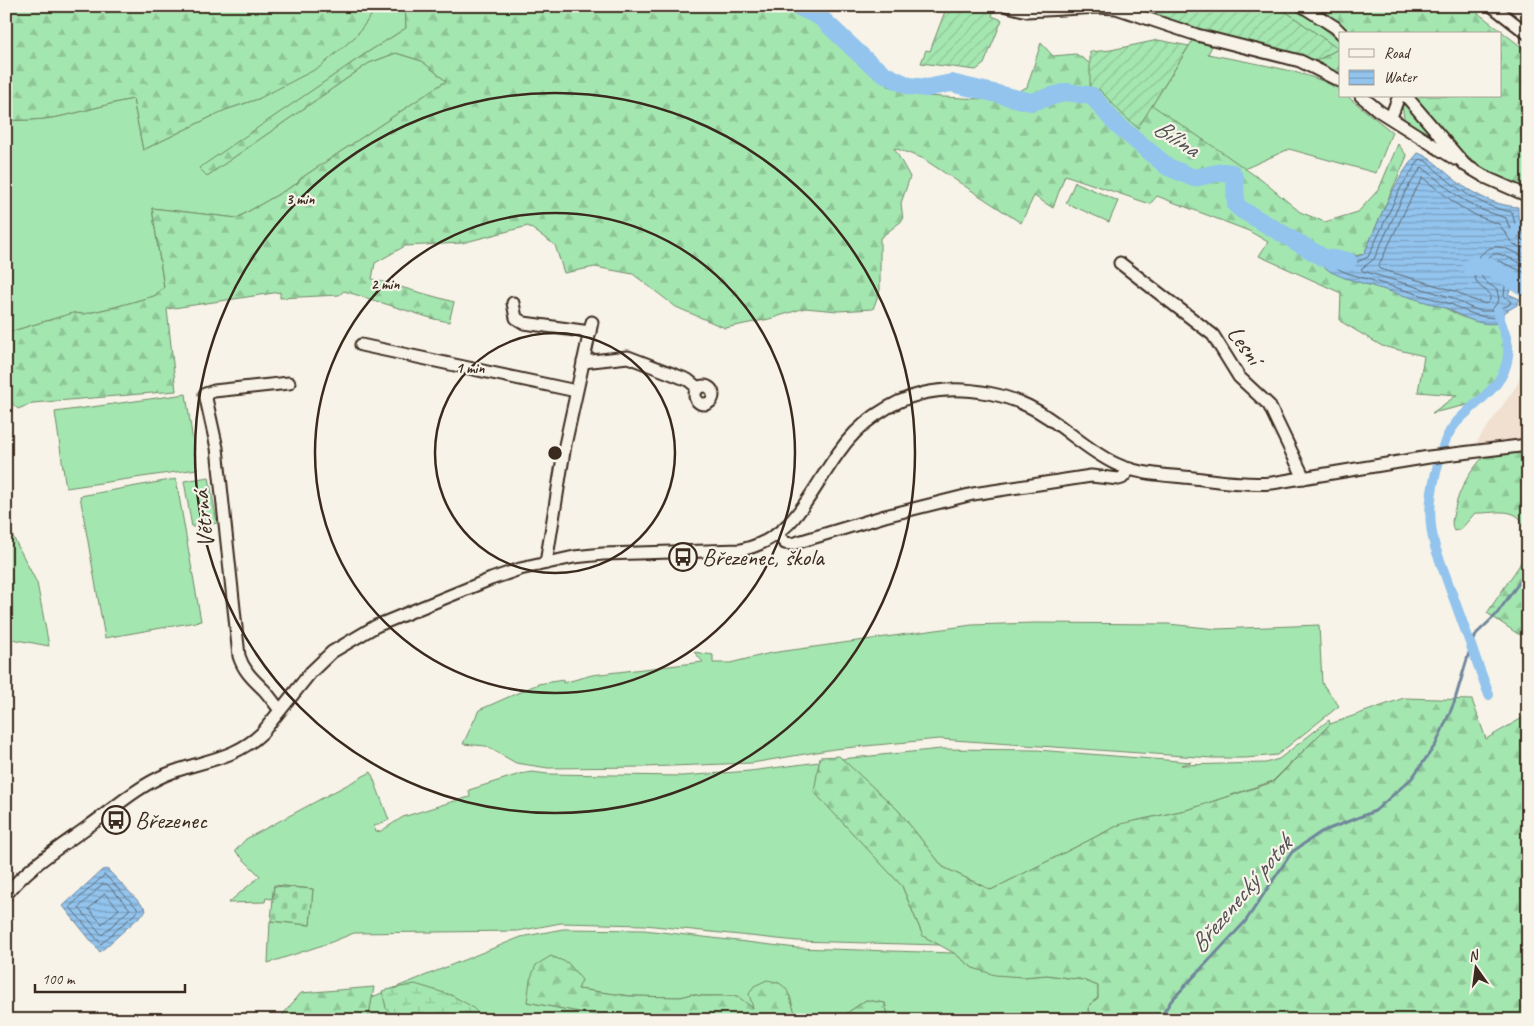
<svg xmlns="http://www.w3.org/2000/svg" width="1534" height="1026" font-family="Caveat,sans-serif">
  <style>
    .built { fill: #f1e0cf }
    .grass { fill: #a4e6b0; stroke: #708867 }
    .forest { fill: url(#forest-firs); stroke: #708867 }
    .wetland { fill: url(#wetland-marsh); stroke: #708867 }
    .cemetery { fill: url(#cemetery-stones); stroke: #708867 }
    .garden { fill: url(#garden-furrows); stroke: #708867 }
    .water { fill: url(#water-rules); stroke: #6f869b }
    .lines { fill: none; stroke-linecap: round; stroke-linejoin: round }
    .shore { stroke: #5e6871; stroke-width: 1 }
    .stream { stroke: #6f869b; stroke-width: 3 }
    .canal { stroke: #92c4ee; stroke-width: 10 }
    .river { stroke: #92c4ee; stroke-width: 18 }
    .minor-casing { stroke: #3b2a1e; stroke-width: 15 }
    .minor { stroke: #f7f3e8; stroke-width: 11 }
    .ring { fill: none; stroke: #3b2a1e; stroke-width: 2.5 }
    .labels { text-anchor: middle; stroke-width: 4.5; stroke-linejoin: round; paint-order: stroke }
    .street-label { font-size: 24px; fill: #3b2a1e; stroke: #f7f3e8 }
    .poi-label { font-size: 24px; fill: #3b2a1e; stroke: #f7f3e8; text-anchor: start }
    .water-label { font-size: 25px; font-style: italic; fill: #515052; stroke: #f7f3e8 }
    .centre { fill: #3b2a1e; stroke: #f7f3e8; stroke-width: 2.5 }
    .ring-label { font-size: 15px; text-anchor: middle; font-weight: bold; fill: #3b2a1e; stroke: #f7f3e8; stroke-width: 4.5; stroke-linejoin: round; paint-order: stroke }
  </style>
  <defs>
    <pattern id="forest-firs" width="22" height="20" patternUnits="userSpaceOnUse" patternTransform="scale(1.25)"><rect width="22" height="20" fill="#a4e6b0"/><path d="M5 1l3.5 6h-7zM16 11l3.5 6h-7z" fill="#8ec597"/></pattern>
    <pattern id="wetland-marsh" width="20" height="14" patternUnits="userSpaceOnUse" patternTransform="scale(1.25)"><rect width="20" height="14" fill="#a4e6b0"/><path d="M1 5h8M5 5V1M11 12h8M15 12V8" fill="none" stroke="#8ec597"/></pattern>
    <pattern id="cemetery-stones" width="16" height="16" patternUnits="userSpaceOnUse" patternTransform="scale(1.25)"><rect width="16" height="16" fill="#a4e6b0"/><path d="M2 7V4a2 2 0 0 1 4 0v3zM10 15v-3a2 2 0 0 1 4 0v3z" fill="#8ec597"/></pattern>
    <pattern id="garden-furrows" width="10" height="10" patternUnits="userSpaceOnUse" patternTransform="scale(1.25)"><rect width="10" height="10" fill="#a4e6b0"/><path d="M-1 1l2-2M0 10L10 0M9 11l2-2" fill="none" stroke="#8ec597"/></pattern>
    <pattern id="water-rules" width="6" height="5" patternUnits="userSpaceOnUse" patternTransform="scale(1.25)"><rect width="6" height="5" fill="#92c4ee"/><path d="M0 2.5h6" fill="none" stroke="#789fc0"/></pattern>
  </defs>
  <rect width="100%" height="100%" fill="#f7f3e8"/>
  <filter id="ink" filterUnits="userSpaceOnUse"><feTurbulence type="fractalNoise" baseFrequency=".02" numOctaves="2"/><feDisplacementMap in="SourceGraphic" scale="10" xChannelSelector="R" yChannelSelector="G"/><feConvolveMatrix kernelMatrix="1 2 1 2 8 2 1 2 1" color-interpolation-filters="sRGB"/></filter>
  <g filter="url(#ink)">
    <path class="built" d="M1528,354V439L1482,447L1476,443L1517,385Z"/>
    <g class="grass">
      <path d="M378,6H405L406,28L365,54L200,168L207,176L369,63L396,53L422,61L446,81L300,179L298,183L237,218L152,208L164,288L154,296L115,307L84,314L73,313L6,333V120C14,121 22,120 30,120C66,119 98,105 133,99L143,150L225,110L258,99L356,36Z"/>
      <path d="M1278,6H1292L1309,17L1340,41V51Z"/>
      <path d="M1196,35L1215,40L1208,54C1239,61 1319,72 1340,91V96H1347L1392,132L1376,173L1289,149L1242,170L1138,128Z"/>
      <path d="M1402,104L1410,108L1444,145L1429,137L1404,119Z"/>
      <path d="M1075,182L1118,201L1109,222L1066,203Z"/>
      <path d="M186,394L197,469L66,488L55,412Z"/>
      <path d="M209,477L217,523L192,527L184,481Z"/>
      <path d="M176,479L201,621L105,638L80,496Z"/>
      <path d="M6,523L37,583L49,646L6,638Z"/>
      <path d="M1035,623L1168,624L1217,629L1319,625L1322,683L1339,706L1277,755L1246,758H1212L939,739L834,749L752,763L644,767L548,768L516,763L486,746L463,744L479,710L538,684L563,680V683L592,675L703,662L694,652L713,655V663H730L771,653L972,625Z"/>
      <path d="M1329,720L1330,724L1273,781L1190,809L1121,824L991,890L943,867L898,810L841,759L941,749L1037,750L1191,762L1181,765L1266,763L1279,759Z"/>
      <path d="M819,762L815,792L902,886L923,936L940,945L797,941L645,925L561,923L518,931L354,933L329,943L268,963L270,921L310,925L313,889L274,885L272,899L266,898L265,902L228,903L260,876L235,851L246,839L371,772L389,820L374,826L376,832L381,831L403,817L451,802L470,797L469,790L520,774L532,772L548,774L682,776L750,771Z"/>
      <path d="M563,929L644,930L797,948L954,953L973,968L1023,977L1047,975L1083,980L1098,986V998L1091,1003L1088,1009L1093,1020H889L885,1003L866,1000L837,1020H806L801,1019L794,1013L790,996L753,1009L737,996H701L691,994L681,997L630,996L578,989L527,1002L621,1020H368L372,997L521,937Z"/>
    </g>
    <g class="forest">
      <path d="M6,6H378L356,36L320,67L258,99L225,110L143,150L133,99C98,105 66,119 30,120C22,120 14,121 6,120Z"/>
      <path d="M405,6H796L888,86L926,96L999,100L1027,87L1041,43L1053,56L1076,54L1226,155L1264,182L1300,212L1325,222L1358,212L1379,189L1398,144L1407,156L1364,254L1349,257L1462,317L1479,322L1498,323L1504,339L1506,355L1500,373L1494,385L1476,403L1432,413L1457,395L1418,392L1424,356L1382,346L1340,321L1341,293L1259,256L1268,242L1249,231L1157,196L1150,204L1065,175L1053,208L1034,196L1021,223L922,158L894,148L910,177L901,203L903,220L880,238V290L873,309L838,311L805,308L769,319L725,328L676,307L633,274L595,267L564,273L555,245L528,226L462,243L405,246L375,263L372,279L454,302L449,322L434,319L344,291L339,295L280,298V292L167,309L176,391L33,403L18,409L6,398V333L73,313L84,314L115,307L154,296L164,287L152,208L237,218L298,183L300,179L446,81L422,61L396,53L369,63L207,176L199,168L365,54L406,28Z"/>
      <path d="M1312,6H1469L1528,52V189L1490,173L1459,151L1413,96H1500V34H1349L1327,15Z"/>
      <path d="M1338,49L1340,51V76L1316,61Z"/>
      <path d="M1528,450V546C1527,540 1527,532 1524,526C1517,505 1492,514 1475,513L1461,529L1454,531C1451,524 1452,520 1454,512C1459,488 1470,471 1486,454Z"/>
      <path d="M1528,547V635L1518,634L1487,613L1519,566Z"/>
      <path d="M1404,698L1472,700L1486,739L1524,717L1528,732V1020H1093L1088,1009L1091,1003L1098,998V986L1083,980L1047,975L1023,977L995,975L973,968L954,953L923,936L902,886L814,792L820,757L839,756L898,810L943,867L991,890L1121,824L1190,809L1273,782L1330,724Z"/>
      <path d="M551,956L568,963L582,980L578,989L630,996L681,997L691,994L701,996H737L753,1008L749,994L754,986L767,980C771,981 779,982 782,985C795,994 788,1016 806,1020H621L527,1002L530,980L536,965Z"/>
      <path d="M374,987L368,1020H278L301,993Z"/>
      <path d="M866,1000L885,1003L889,1020H837Z"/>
    </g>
    <path class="wetland" d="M415,984L451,995L471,1006L485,1020H396L386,1008L382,991Z"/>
    <path class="cemetery" d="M274,886L313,889L310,925L271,921Z"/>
    <g class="garden">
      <path d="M947,6H995L992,16L1002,20L984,64L976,70L921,63L926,50L930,51Z"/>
      <path d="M1128,6H1278L1338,49L1316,61L1275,47L1175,24Z"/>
      <path d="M1158,40L1189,46L1138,128L1124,116L1100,90L1090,88V52L1111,50Z"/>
    </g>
    <g class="water">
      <path d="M1418,153C1432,158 1438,166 1449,175C1469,192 1492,205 1518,207C1518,218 1518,224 1528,231V279L1496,265L1492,272L1523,292L1511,289L1508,294L1520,299L1517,305L1505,312L1502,322C1484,328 1464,318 1449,309L1345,278L1331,272L1323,266L1324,258L1329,251C1344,251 1349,261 1364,254C1379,221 1394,179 1418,153Z"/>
      <path d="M107,869L145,908L146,911L100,952L63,906L102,870Z"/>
    </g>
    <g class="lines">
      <g class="shore">
        <path d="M1528,235C1516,233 1514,221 1512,212C1477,206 1452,185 1426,161L1420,159L1401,187L1368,257L1355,263L1347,262L1337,256H1332L1329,262L1334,267L1347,273L1451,304C1466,312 1478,317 1495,318L1498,317L1501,308L1509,305L1511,302L1504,296L1505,286L1488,275V270L1492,263L1499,261L1528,274"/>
        <path d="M1528,241C1515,240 1509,229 1506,218L1482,210L1460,198L1422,167L1406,190L1374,259L1361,269L1363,271L1453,298L1467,306L1480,311H1491L1499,300L1497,289C1492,286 1485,283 1482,277C1478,267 1488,253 1498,254C1508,256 1519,263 1528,267"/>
        <path d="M1528,249L1519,247L1512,243L1499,224L1477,216L1456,204L1423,178L1413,194L1378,267L1380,269L1455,291L1470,299L1486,304L1490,300V294C1485,289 1478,287 1476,280C1469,266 1483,245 1499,247C1508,248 1519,255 1528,259"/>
        <path d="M105,875L139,910L101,944L70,907Z"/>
        <path d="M103,884H107L130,909L102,935L79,908Z"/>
        <path d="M105,894L119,909L102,924L89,909Z"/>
      </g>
      <path class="stream" d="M1159,1020L1171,1001L1245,922L1292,852L1321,832L1375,811L1412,778L1436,744L1454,703L1471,646L1477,633L1496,615L1528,570"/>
      <g class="canal">
        <path d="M1513,235L1521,224L1528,220"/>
        <path d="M1489,695L1435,547C1426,514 1431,489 1440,457C1443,444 1447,433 1456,423C1475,401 1505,388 1508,355C1510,340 1500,325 1498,311"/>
      </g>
      <g class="river">
        <path d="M797,6L820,17L869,63L886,75L909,86L927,88L951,83L1031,102L1067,92L1092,96L1116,124L1168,167L1194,178L1222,172L1232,173L1235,179L1236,205L1242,210L1324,258L1348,261"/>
        <path d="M1471,267H1489L1528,289"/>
      </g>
      <defs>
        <g id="minor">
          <path d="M1008,6L1027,11L1098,7L1116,8L1197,35L1300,61L1340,81"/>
          <path d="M1302,6L1335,27L1342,34"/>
          <path d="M1492,6L1528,34"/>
          <path d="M1361,96L1379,111L1455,159"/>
          <path d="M1406,96L1465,165L1487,178L1528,196"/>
          <path d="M1391,117L1399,96"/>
          <path d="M1120,263L1213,335L1239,377L1269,405L1304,478"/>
          <path d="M513,303L516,318L524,323L590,332"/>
          <path d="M361,345L576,391"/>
          <path d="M583,362L628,357L688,380L698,388"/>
          <circle cx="704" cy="395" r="9"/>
          <path d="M778,535L785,543L792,544L885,516L973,494L1091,476L1119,479L1122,478L1130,469"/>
          <path d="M546,563L565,445L592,322"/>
          <path d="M280,710C275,704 270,697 265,691C254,680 244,672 239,656L217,448L205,394L214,391L289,383"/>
          <path d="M6,895C25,869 63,845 89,826C113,809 137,787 165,775C200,760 233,761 262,733L311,672L332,652L376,626L491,579L520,569L574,557L603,554L741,550C795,538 809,493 839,452C858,424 890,401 924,393C964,384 1014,394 1047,417C1070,432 1090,452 1116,464C1140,475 1167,475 1193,478C1220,481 1246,485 1272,483L1429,457L1528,445"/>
        </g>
      </defs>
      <use href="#minor" class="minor-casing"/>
      <use href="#minor" class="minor"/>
    </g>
  </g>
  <g class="ring">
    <circle cx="555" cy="453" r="120"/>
    <circle cx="555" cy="453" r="240"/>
    <circle cx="555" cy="453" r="360"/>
  </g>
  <defs>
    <symbol id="bus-ring" viewBox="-11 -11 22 22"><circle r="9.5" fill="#f7f3e8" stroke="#3b2a1e" stroke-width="1.5"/><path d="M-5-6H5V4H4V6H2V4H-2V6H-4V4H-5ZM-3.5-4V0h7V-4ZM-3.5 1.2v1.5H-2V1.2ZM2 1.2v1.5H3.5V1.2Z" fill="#3b2a1e"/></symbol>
  </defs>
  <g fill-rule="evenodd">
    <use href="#bus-ring" x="667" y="541" width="32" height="32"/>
    <use href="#bus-ring" x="100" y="804" width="32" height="32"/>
  </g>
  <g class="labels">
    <g class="street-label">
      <text transform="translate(1245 345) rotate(54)" y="8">Lesní</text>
      <text transform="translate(203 519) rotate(-96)" y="8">Větrná</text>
    </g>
    <g class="poi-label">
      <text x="702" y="565">Březenec, škola</text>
      <text x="135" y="828">Březenec</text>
    </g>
    <g class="water-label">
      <text transform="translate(1177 137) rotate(33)" y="9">Bílina</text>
      <text transform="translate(1240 894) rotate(-50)" y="9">Březenecký potok</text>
    </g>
  </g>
  <circle cx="555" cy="453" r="8" class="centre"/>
  <g class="ring-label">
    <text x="300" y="204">3 min</text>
    <text x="385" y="289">2 min</text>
    <text x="470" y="373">1 min</text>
  </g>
  <rect width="1534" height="1026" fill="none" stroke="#f7f3e8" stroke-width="25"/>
  <rect x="12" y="12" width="1509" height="1001" fill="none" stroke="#3b2a1e" stroke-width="2" filter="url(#ink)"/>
  <rect x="1339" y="32" width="162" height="65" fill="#f7f3e8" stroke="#aca397"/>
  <rect x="1349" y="49" width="25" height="8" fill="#f7f3e8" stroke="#aca397"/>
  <text x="1384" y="58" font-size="15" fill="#3b2a1e">Road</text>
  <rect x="1349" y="70" width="25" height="15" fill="url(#water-rules)" stroke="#aca397"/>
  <text x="1384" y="82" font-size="15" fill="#3b2a1e">Water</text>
  <g transform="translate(1476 968) rotate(346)" stroke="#f7f3e8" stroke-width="4" paint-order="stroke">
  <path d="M0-4L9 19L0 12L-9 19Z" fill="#3b2a1e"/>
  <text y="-8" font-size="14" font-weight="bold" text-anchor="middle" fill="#3b2a1e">N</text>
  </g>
  <path d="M35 984v8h150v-8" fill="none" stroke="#3b2a1e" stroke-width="2.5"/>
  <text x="42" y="984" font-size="15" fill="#3b2a1e" stroke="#f7f3e8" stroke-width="4" paint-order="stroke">100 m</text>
</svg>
